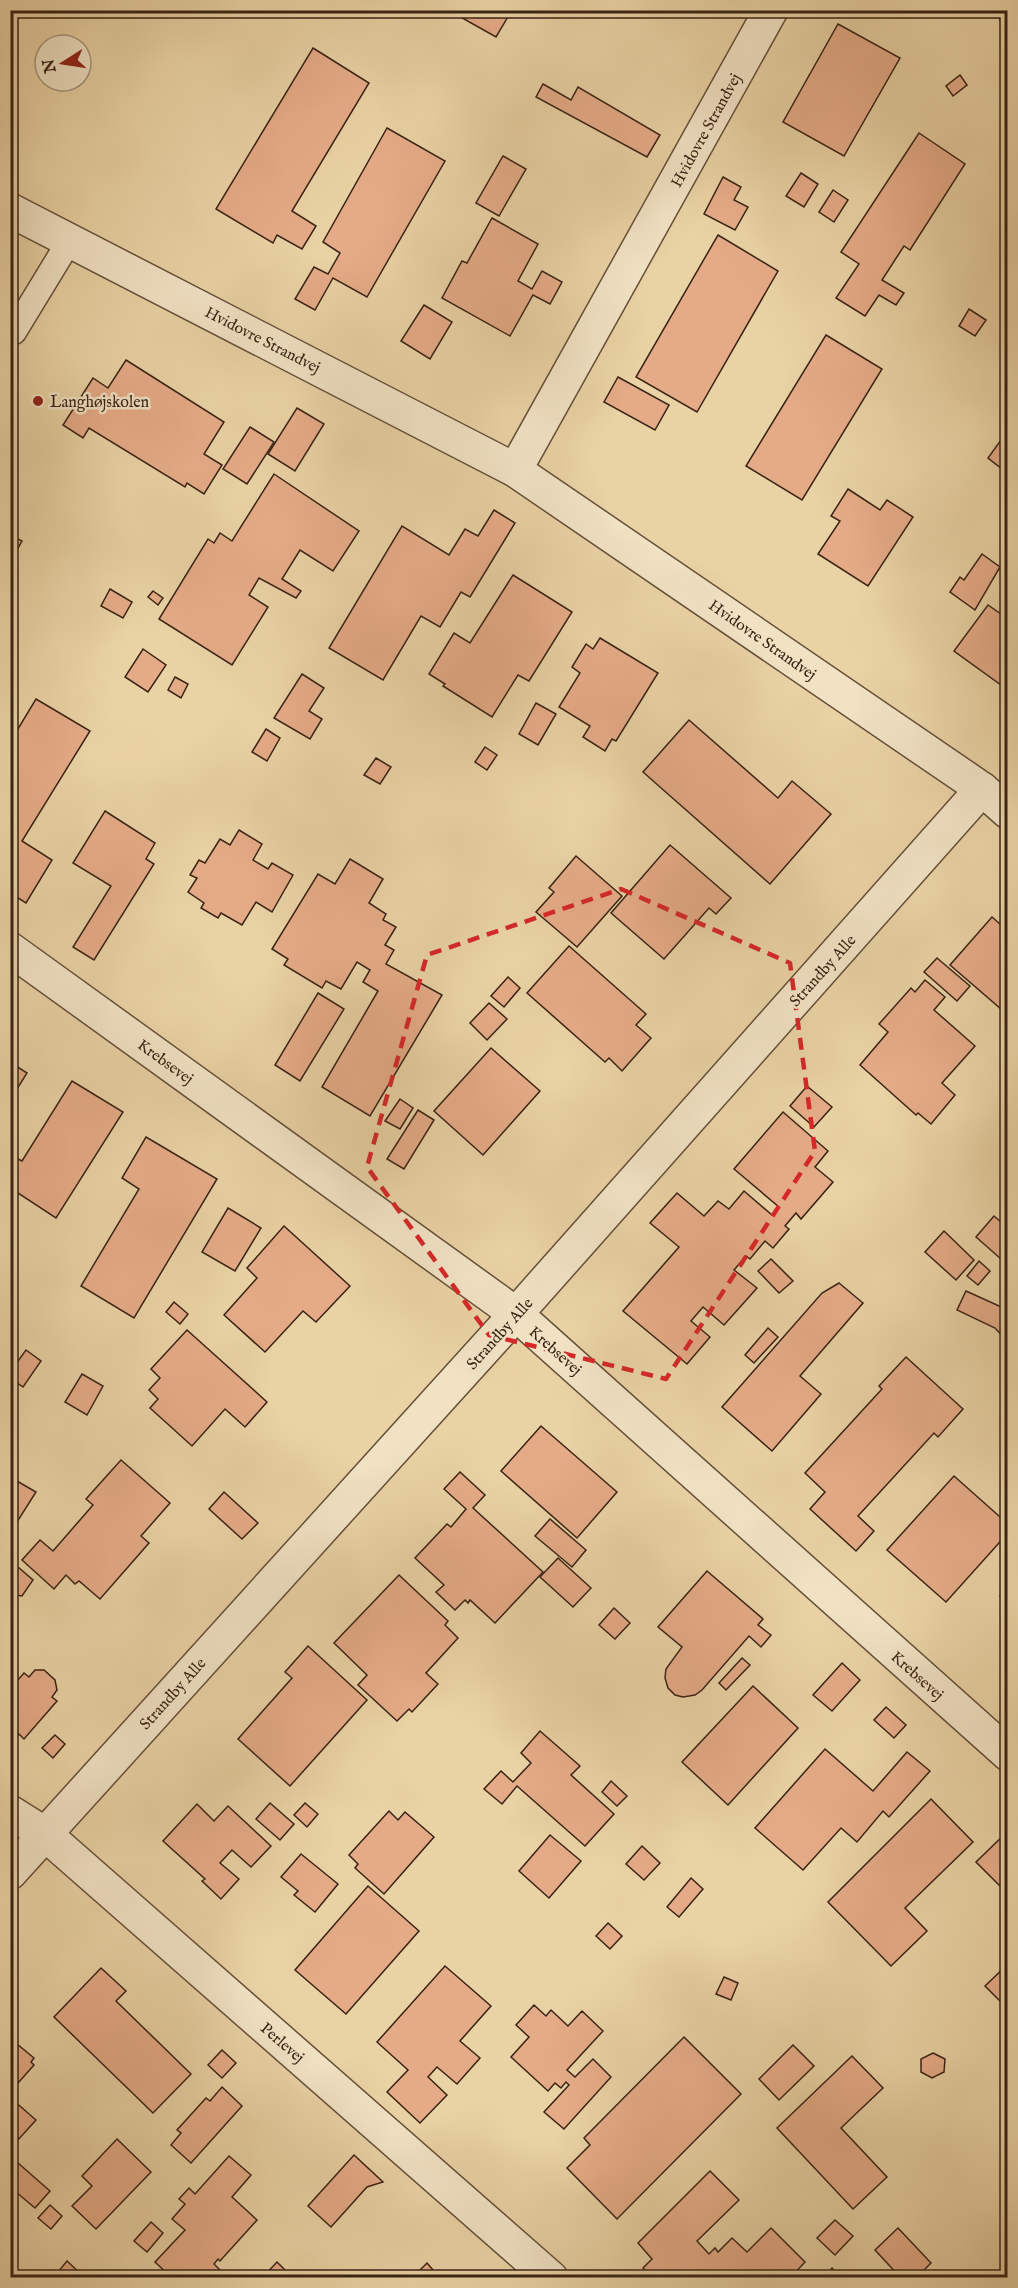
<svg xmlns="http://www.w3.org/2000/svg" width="1018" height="2288" font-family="'IM FELL English',serif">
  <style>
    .green { fill: #b2bd89; stroke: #76704f; stroke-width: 1.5 }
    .building { fill: #e5ab87; stroke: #392315; stroke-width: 1.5 }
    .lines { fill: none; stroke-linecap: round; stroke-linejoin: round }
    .service-casing { stroke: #654f39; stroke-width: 27 }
    .minor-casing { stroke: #654f39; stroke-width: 36 }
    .service { stroke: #f1e2c4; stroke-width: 24 }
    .minor { stroke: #f1e2c4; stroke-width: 33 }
    .marked { fill: none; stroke: #d62828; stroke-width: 4.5; stroke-dasharray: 12 8; stroke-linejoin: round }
    .poi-dot { fill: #8f2418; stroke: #f1e2c4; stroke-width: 2 }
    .labels { text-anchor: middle; stroke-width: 5; stroke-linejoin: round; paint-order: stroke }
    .street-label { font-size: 16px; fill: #392315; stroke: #f1e2c4 }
    .poi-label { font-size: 16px; fill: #392315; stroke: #f1e2c4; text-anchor: start }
  </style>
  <rect width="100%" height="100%" fill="#e9d2a4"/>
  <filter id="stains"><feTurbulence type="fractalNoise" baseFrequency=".00333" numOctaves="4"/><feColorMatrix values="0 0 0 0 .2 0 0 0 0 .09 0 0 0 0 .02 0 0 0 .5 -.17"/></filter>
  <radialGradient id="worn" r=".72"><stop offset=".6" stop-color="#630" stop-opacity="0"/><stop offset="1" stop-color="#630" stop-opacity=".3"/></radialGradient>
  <path class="green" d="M996,11H1007V38Z"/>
  <g class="building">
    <path d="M448,10H512L496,37Z"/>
    <path d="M838,24L900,58L844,156L783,122Z"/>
    <path d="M313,48L369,83L292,211L316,226L302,249L277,235L273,243L216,209Z"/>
    <path d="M960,75L967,85L953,96L946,86Z"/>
    <path d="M543,84L571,100L578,87L660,135L647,157L536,97Z"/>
    <path d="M387,128L445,161L367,297L333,278L315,310L295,299L314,267L328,274L340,253L323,242Z"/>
    <path d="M919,133L965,164L910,250L904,246L882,280L904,293L896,305L879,295L865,316L836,298L859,264L841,252Z"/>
    <path d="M503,156L526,169L499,216L476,203Z"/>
    <path d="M801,173L818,184L804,207L786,196Z"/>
    <path d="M723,177L741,187L734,200L748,207L735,230L704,214Z"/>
    <path d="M833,190L848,200L834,222L819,212Z"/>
    <path d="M492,218L538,244L518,281L532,289L542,271L562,282L550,304L533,295L510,336L442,298L462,261L467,263Z"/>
    <path d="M718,235L778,271L697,412L636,377Z"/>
    <path d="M424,305L452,322L430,359L401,341Z"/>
    <path d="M969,309L986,320L975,336L959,326Z"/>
    <path d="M826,335L882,369L802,500L746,466Z"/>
    <path d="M126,360L224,422L204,454L222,465L204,494L187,483L185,487L89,428L83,438L63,425L93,378L108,388Z"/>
    <path d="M618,377L669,405L655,430L604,402Z"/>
    <path d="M297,408L324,424L295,471L268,454Z"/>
    <path d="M250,427L274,442L247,484L223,469Z"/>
    <path d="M1001,440L1008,444L1006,472L988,458Z"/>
    <path d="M274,474L359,531L333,571L300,550L282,579L301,591L296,598L259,578L249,595L268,607L232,665L159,619L208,539L214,543L220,533L232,541Z"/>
    <path d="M848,489L880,510L887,500L913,517L868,586L818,554L840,521L831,516Z"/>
    <path d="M494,510L515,523L470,597L461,592L440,627L421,616L383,680L329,648L402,526L449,555L465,529L478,536Z"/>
    <path d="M10,535L22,541L13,557L10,555Z"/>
    <path d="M982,554L1000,567L975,610L950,592L960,577L964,580Z"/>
    <path d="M513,575L572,612L529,681L518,675L492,717L443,686L445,684L429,674L454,633L470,643Z"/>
    <path d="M110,589L132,602L123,618L101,606Z"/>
    <path d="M153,591L163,598L158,605L148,597Z"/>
    <path d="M988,605L1008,619V690L954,651Z"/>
    <path d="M600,638L658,673L616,741L612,739L605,751L583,737L590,726L559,707L580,673L572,667L586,644L593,649Z"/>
    <path d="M143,649L166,665L148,692L125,677Z"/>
    <path d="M302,674L324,688L309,711L322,719L310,739L274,718Z"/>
    <path d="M175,677L188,684L181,698L168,690Z"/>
    <path d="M36,699L90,731L22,841L52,860L26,903L10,893V742Z"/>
    <path d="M536,703L556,714L538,745L519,734Z"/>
    <path d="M689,720L778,798L792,781L831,814L770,884L643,772Z"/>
    <path d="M266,729L280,738L267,761L252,752Z"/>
    <path d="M485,747L497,755L487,770L475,762Z"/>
    <path d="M376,758L391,767L380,784L364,775Z"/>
    <path d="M105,811L155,843L146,859L154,864L94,960L73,947L111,886L73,863Z"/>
    <path d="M239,830L262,844L253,860L268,869L272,863L293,875L272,912L256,902L242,925L221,913L218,918L201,908L204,903L188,892L197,878L190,875L199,860L205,863L220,839L230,845Z"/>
    <path d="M670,845L731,898L716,914L709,908L664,959L611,913Z"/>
    <path d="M576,856L622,896L577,947L536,912L554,892L549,888Z"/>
    <path d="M350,859L383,879L369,903L386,914L383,920L396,927L385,945L394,950L386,964L442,995L370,1116L322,1087L378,991L363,982L370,970L357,962L341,989L326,981L322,988L284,965L288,959L272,949L318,874L335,884Z"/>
    <path d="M992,917L1008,931V1015L950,965Z"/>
    <path d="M569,946L646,1014L636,1025L651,1038L622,1071L609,1058L605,1062L527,993Z"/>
    <path d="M937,958L970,986L957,1001L924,972Z"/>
    <path d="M508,977L520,988L504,1007L491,996Z"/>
    <path d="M925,980L945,997L934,1010L975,1046L942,1083L955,1095L931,1124L918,1113L916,1115L860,1065L888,1032L879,1024L911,988L915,992Z"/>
    <path d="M318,993L344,1009L300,1081L275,1065Z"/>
    <path d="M489,1003L507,1019L487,1040L470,1023Z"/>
    <path d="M491,1048L540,1091L483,1155L434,1111Z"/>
    <path d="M10,1062L27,1073L12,1097L10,1096Z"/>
    <path d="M72,1081L123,1112L56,1218L15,1191L10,1197V1155L22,1161Z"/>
    <path d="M807,1086L832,1107L814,1127L790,1106Z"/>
    <path d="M400,1099L413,1108L400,1129L385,1121Z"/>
    <path d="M418,1110L434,1120L404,1169L387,1159Z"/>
    <path d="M783,1112L828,1151L815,1167L833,1182L801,1219L796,1213L785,1226L789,1229L773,1248L765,1241L750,1259L746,1256L734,1270L757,1288L724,1325L703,1307L691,1321L710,1337L687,1364L623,1311L679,1247L650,1223L677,1193L704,1216L718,1201L729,1209L744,1191L772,1215L779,1207L734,1169Z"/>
    <path d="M146,1137L217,1179L134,1318L81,1286L139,1189L122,1178Z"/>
    <path d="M228,1208L261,1228L235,1271L202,1252Z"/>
    <path d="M994,1216L1008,1228V1252L1001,1259L976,1237Z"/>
    <path d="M284,1226L350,1286L316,1322L303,1311L265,1352L224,1315L257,1278L247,1268Z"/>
    <path d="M944,1231L974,1260L956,1280L925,1252Z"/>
    <path d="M771,1259L793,1281L779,1293L758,1271Z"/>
    <path d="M979,1261L990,1271L978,1285L967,1276Z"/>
    <path d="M839,1283L863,1303L800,1376L821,1394L772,1451L722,1407L822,1293Z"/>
    <path d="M966,1291L1008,1310V1342L995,1328L957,1310Z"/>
    <path d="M174,1302L188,1314L180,1324L166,1312Z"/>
    <path d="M768,1328L778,1337L754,1363L745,1355Z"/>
    <path d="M187,1330L267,1402L245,1427L225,1409L192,1446L150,1408L158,1399L149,1390L160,1378L151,1369Z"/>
    <path d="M26,1350L41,1361L23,1387L10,1378V1372Z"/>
    <path d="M906,1357L963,1409L938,1437L934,1433L858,1516L874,1531L856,1551L810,1509L825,1492L805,1473L882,1389L879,1386Z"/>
    <path d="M82,1374L103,1386L87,1415L65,1402Z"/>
    <path d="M541,1426L617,1492L577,1538L501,1471Z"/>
    <path d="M121,1460L170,1503L141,1536L149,1543L100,1599L79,1581L75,1584L66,1575L54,1589L22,1560L40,1540L53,1551L93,1505L86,1499Z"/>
    <path d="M460,1472L485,1495L473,1508L543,1572L495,1623L470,1600L468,1603L465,1600L455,1610L436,1592L444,1585L415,1558L447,1524L451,1527L466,1509L444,1489Z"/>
    <path d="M954,1476L1008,1524V1533L946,1602L887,1550Z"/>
    <path d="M10,1477L36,1492L10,1533Z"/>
    <path d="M224,1492L258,1523L242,1539L209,1509Z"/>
    <path d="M550,1519L586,1550L572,1567L535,1536Z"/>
    <path d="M558,1558L591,1588L573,1607L540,1577Z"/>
    <path d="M18,1567L33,1580L22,1596L10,1594V1578Z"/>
    <path d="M707,1571L763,1619L758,1625L771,1635L761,1647L749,1636L702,1690L695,1695L683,1697L675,1695L668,1688L665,1678L666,1669L682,1647L658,1627Z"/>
    <path d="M399,1575L448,1621L445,1625L458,1638L426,1673L438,1684L412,1712L409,1709L397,1721L358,1685L367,1675L334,1643Z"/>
    <path d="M1008,1588V1603L1000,1596Z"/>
    <path d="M614,1608L630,1623L615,1639L599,1625Z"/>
    <path d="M308,1646L367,1700L290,1786L238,1739L292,1678L285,1672Z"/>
    <path d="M742,1658L750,1665L726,1690L719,1683Z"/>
    <path d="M842,1663L860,1680L832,1711L813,1695Z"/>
    <path d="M35,1670H44L55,1680L57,1690L52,1697L57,1701L24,1739L19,1734L11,1744L10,1675L17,1681L24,1673L29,1677Z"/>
    <path d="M753,1686L798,1728L728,1805L682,1762Z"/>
    <path d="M886,1707L906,1725L894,1738L874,1720Z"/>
    <path d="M540,1731L580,1766L571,1775L614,1814L585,1846L517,1786L502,1804L484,1789L501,1771L513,1782L531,1763L521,1753Z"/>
    <path d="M55,1735L65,1744L53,1758L42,1748Z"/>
    <path d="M825,1749L873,1791L907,1752L930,1771L889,1817L883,1811L857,1842L841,1828L803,1870L755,1828Z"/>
    <path d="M611,1781L627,1796L617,1806L602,1792Z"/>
    <path d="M931,1799L973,1842L905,1908L927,1931L891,1966L828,1902Z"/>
    <path d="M270,1803L294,1824L280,1840L256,1819Z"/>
    <path d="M305,1803L318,1814L307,1827L294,1815Z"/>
    <path d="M197,1804L214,1821L228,1806L271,1846L251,1867L232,1850L220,1863L239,1879L221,1899L202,1881L205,1879L163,1841Z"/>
    <path d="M389,1811L398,1820L405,1812L434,1837L384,1894L355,1868L358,1864L349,1855Z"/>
    <path d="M1008,1831V1882L1002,1888L976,1862Z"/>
    <path d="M550,1835L581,1861L549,1898L519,1871Z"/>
    <path d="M642,1846L660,1863L644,1880L626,1864Z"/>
    <path d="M301,1854L338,1884L315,1912L294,1895L298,1891L281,1877Z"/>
    <path d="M691,1878L703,1889L679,1917L667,1907Z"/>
    <path d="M368,1886L419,1931L346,2014L295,1970Z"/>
    <path d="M608,1923L622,1936L610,1949L596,1936Z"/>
    <path d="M1008,1964V2009L985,1986Z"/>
    <path d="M445,1966L491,2006L460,2041L480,2058L457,2084L437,2067L428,2077L447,2095L420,2123L387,2092L408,2070L377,2042Z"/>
    <path d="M101,1968L126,1991L116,2001L191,2074L153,2113L54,2017Z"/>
    <path d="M724,1977L738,1983L731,2000L716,1994Z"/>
    <path d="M534,2005L546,2016L551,2010L568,2026L582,2011L603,2031L567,2070L575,2077L593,2059L611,2077L564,2129L544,2112L569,2085L566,2082L561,2088L555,2083L548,2091L511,2057L529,2037L516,2025Z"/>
    <path d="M684,2037L741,2094L617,2219L567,2168L590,2145L584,2138Z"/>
    <path d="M10,2044L14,2047L17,2044L34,2058L31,2062L34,2065L10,2092Z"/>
    <path d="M793,2045L814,2066L779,2100L759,2079Z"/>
    <path d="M222,2050L236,2063L222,2078L208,2065Z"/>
    <path d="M933,2053L945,2059L944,2072L932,2078L921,2072V2059Z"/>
    <path d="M852,2056L883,2088L841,2128L887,2177L853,2209L777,2128Z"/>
    <path d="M222,2087L242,2106L191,2163L171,2145L181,2133L177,2130L206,2098L210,2101Z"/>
    <path d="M13,2100L36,2120L17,2141L10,2135Z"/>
    <path d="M117,2139L151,2172L96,2229L72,2206L92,2186L82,2176Z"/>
    <path d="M354,2155L383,2182L367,2187L331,2227L308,2206Z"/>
    <path d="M10,2156L50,2191L35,2208L10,2187Z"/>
    <path d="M229,2156L251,2175L232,2197L257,2220L220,2261L218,2259L214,2264L224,2274L221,2278H172L155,2262L185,2230L172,2219L185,2204L179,2199L189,2188L195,2194Z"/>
    <path d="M710,2171L739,2200L697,2241L709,2254L715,2248L718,2252L732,2238L747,2252L771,2228L805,2262L790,2278H653L643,2268L652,2259L638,2243Z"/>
    <path d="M50,2205L62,2216L51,2229L38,2218Z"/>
    <path d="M835,2220L853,2236L835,2255L817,2238Z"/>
    <path d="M151,2222L163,2233L147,2252L134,2241Z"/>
    <path d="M898,2228L931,2263L916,2278H901L875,2250Z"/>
    <path d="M67,2261L83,2276L81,2278H53Z"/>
    <path d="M277,2262L293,2278H262Z"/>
    <path d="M427,2263L440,2278H412Z"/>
    <path d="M1008,2263V2278H990Z"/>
    <path d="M832,2268L840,2278H822Z"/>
  </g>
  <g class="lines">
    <defs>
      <path id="service" d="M10,330L14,332L70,240"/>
      <g id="minor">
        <path d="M10,210L515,470L982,789L1008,812"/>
        <path d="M515,470L771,10"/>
        <path d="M10,949L516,1314L1008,1754"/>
        <path d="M10,1812L45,1834L551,2278"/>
        <path d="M10,1873L516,1314L982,789"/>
      </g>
    </defs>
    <use href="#service" class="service-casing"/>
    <use href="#minor" class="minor-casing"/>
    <use href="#service" class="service"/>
    <use href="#minor" class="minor"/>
  </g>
  <path class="marked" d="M621,889L790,963L815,1151L666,1379L489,1335L367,1167L427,955Z"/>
  <circle class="poi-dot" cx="38" cy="401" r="6"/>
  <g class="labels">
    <g class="street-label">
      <text transform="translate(705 130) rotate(-61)" y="6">Hvidovre Strandvej</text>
      <text transform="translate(263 339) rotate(27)" y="6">Hvidovre Strandvej</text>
      <text transform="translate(763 639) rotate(35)" y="6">Hvidovre Strandvej</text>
      <text transform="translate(822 970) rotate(-48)" y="6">Strandby Alle</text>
      <text transform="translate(166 1061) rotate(36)" y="6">Krebsevej</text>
      <text transform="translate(499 1333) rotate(-48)" y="6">Strandby Alle</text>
      <text transform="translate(556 1350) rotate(42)" y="6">Krebsevej</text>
      <text transform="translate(918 1675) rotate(42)" y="6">Krebsevej</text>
      <text transform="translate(172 1693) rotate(-48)" y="6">Strandby Alle</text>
      <text transform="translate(283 2042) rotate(41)" y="6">Perlevej</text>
    </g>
    <g class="poi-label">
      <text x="50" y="407">Langhøjskolen</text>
    </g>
  </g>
  <rect width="1018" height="2288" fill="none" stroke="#e9d2a4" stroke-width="36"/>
  <rect x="12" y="12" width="994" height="2264" fill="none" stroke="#392315" stroke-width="3"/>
  <rect x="18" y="18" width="982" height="2252" fill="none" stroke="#392315" stroke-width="1.5"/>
  <g transform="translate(63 63) rotate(258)"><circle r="28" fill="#f1e2c4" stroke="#a7967e" stroke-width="1.5"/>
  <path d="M0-4.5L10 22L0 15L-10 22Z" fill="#8f2418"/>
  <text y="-9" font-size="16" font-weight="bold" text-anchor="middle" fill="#392315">N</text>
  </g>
  <rect width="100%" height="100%" filter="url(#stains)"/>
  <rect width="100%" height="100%" fill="url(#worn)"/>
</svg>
